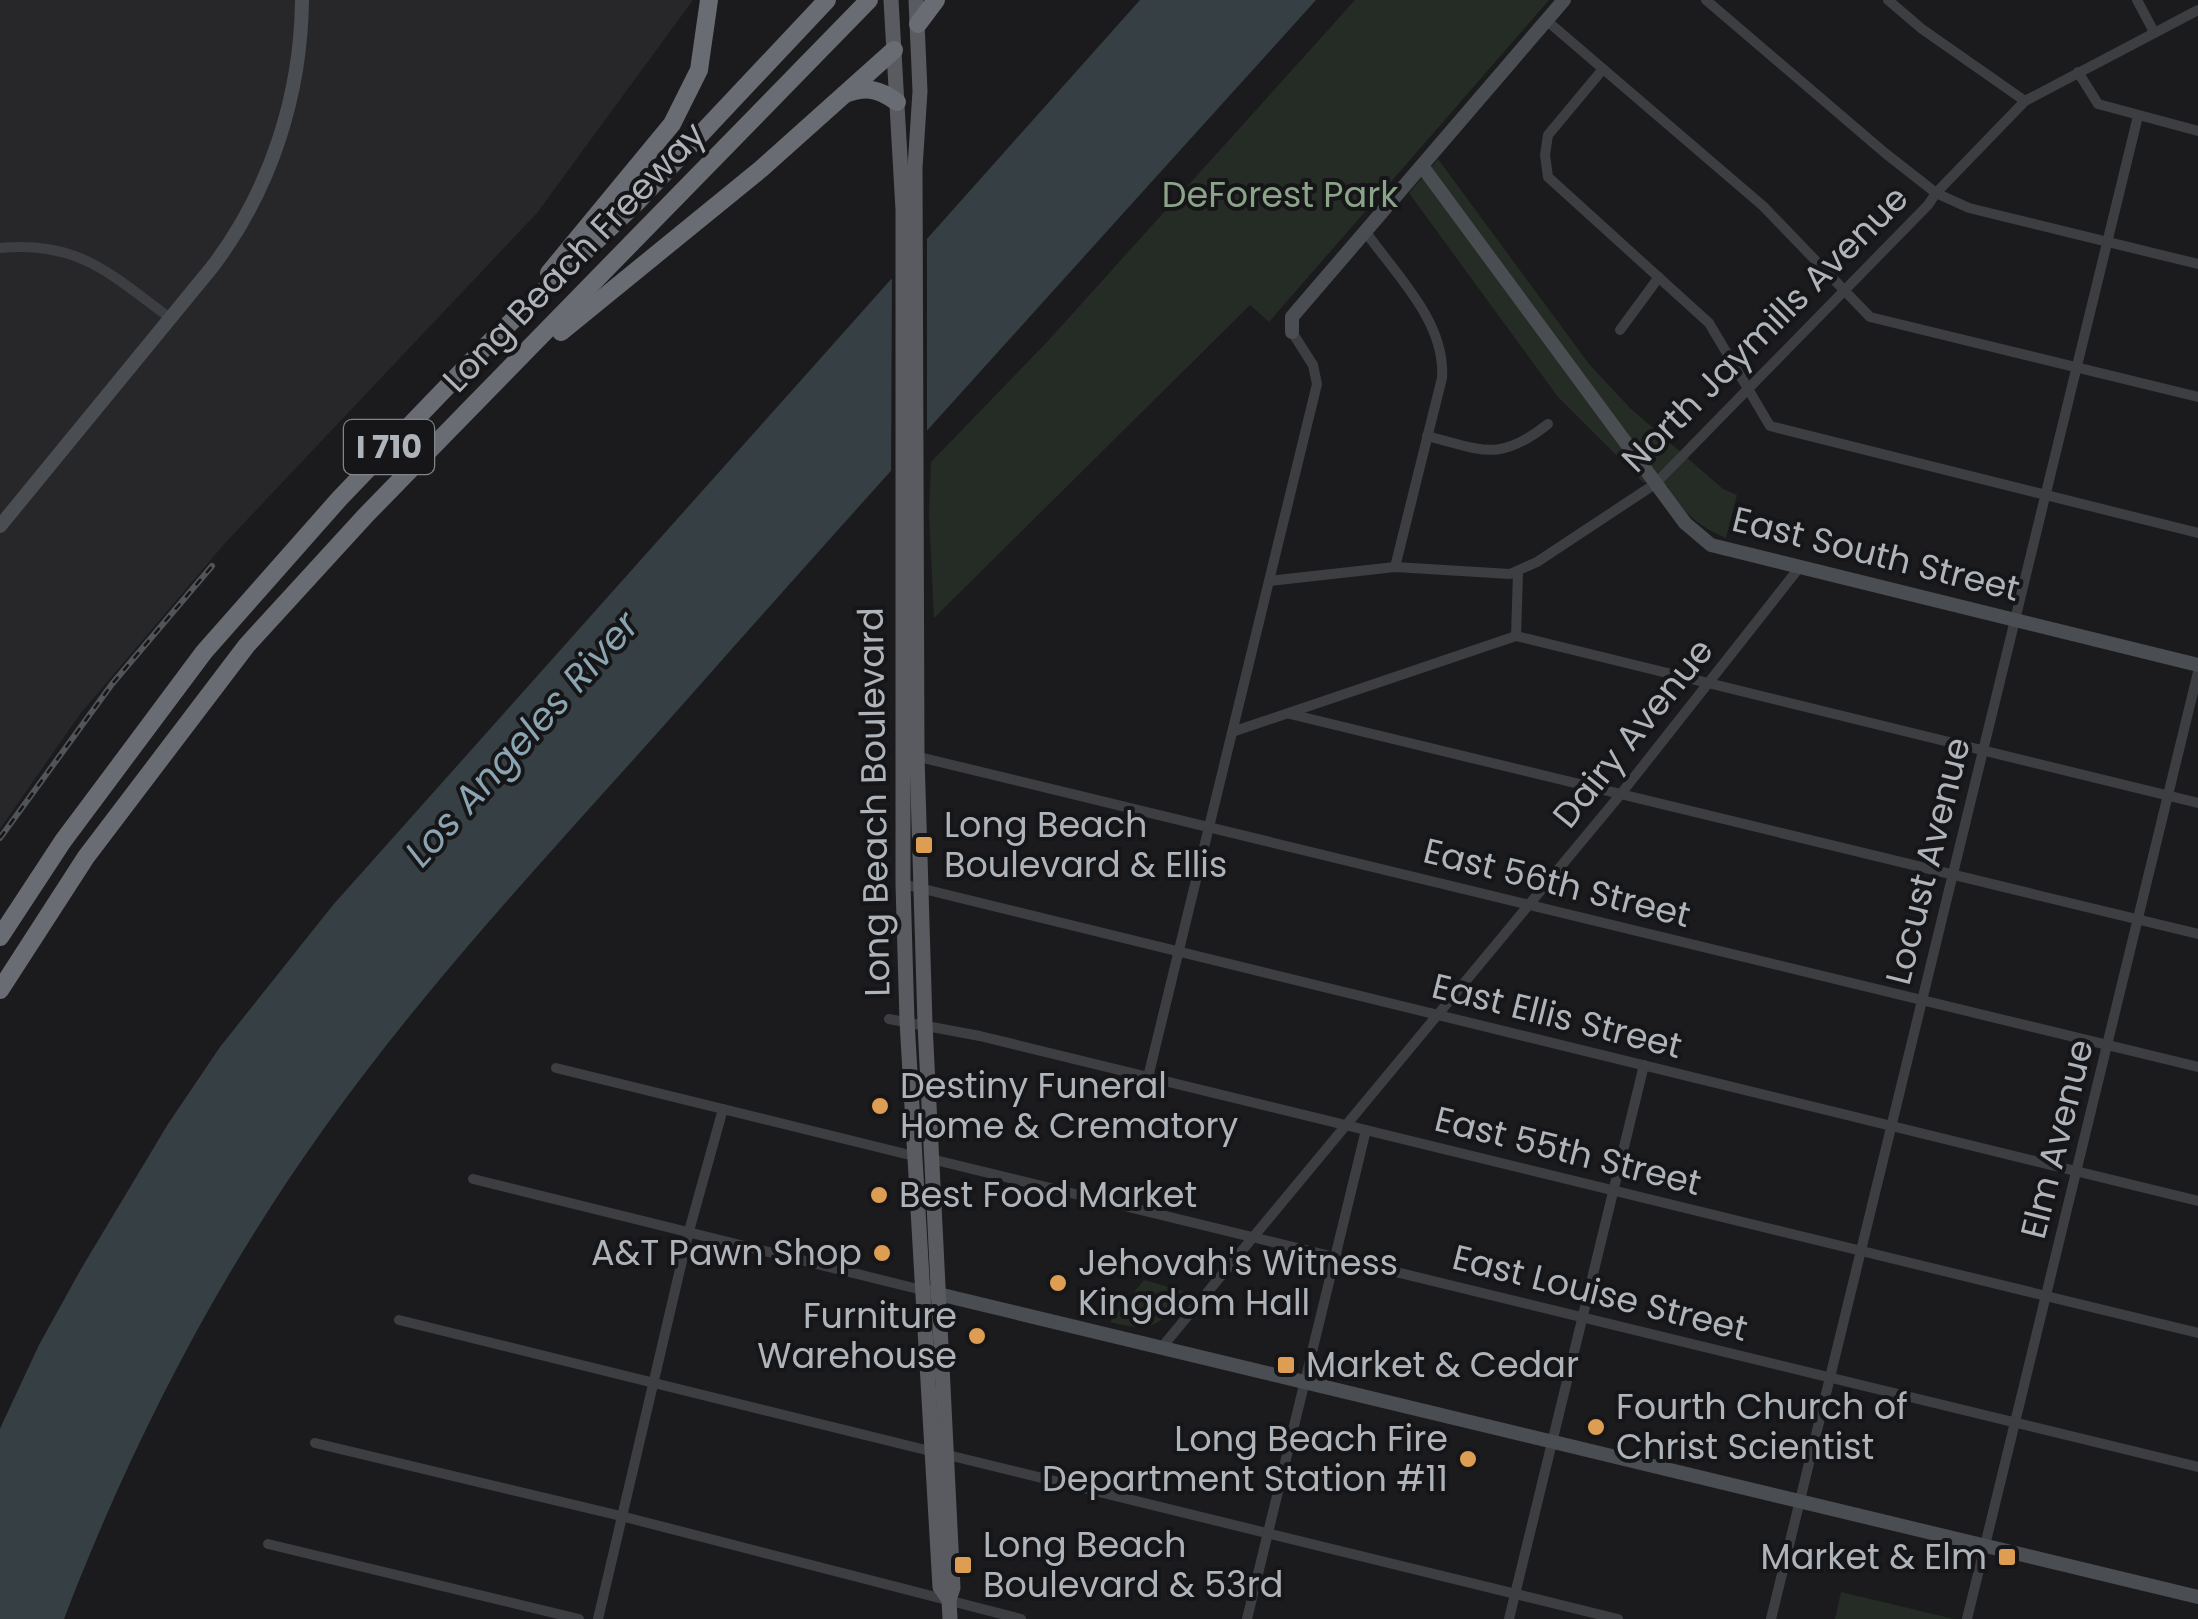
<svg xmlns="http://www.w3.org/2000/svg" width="2198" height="1619" font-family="Poppins,sans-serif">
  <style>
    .built { fill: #27272a }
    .green { fill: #252c25 }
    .water { fill: #363f44 }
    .pier { fill: #1b1b1d }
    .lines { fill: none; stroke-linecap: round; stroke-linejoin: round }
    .street { stroke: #3c3e41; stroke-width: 10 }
    .secondary { stroke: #4a4d51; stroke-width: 14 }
    .primary { stroke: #595b60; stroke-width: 15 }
    .highway { stroke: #696c72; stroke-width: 18 }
    .rail-casing { stroke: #515458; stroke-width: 6 }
    .rail { stroke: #161618; stroke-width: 2.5; stroke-dasharray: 8; stroke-linecap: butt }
    .poi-dot { fill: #dd9d52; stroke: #161618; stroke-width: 4 }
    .labels { text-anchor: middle; stroke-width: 8; stroke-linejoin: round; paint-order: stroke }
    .shield { fill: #161618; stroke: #818589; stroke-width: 2.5 }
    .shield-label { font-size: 32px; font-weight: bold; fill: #afb4ba }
    .park-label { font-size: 35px; fill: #8aa389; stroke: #161618 }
    .street-label { font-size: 35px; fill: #afb4ba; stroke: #161618 }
    .poi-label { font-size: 35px; fill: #afb4ba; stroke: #161618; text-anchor: start }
    .water-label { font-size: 38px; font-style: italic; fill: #8ba4b1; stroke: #161618 }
  </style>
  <rect width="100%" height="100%" fill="#1b1b1d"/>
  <path class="built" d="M0,0H693L537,213L226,542L80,714L0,829Z"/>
  <g class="green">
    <path d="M1355,0H1549L1269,322L1250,305L934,618L929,513L931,462L1048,341Z"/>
    <path d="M1438,159L1589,364L1630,408L1723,489L1737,495L1726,538C1699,527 1682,512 1668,487L1643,482L1558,397L1409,193Z"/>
    <path d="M1144,1280L1190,1293C1157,1324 1157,1334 1110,1322Z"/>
    <path d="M1841,1592L1954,1619H1835Z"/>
  </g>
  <path class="water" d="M1140,0H1316C1113,225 908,450 707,677C578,824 439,967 325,1127C216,1279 131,1444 64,1619H0V1429L4,1420L39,1345L81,1269L168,1124L220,1047L333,905Z"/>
  <path class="pier" d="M927,228V438L891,477L892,268Z"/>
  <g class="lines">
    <g class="street">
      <path d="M1706,0L1885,153L1936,193L1969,208L2198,264"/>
      <path d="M1888,0L1922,29L2025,101"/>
      <path d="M2137,0L2154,32"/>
      <path d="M1546,20L1763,206L1870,317L2198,397"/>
      <path d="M1603,69L1548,135L1545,155L1548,177L1709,323L1770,426L2198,533"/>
      <path d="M2078,72L2098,104L2198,131"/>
      <path d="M1365,231C1396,275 1446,322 1442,378L1395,567"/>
      <path d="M0,248C80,241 110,274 170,318"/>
      <path d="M1620,330L1659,277"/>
      <path d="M1427,436C1483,450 1499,463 1548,424"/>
      <path d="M1269,581L1395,567L1510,574L1537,562L1655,484L1928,205L1936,193L2025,101L2198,10"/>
      <path d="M1516,636L1518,573"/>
      <path d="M1290,714L2198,934"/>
      <path d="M1235,731L1516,636L2198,803"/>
      <path d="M911,755L2198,1067"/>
      <path d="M903,884L2198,1201"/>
      <path d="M889,1019L980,1036L2198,1333"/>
      <path d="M556,1068L914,1156"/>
      <path d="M1148,1077L1317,384L1313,365L1292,332"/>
      <path d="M931,1159L2198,1467"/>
      <path d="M473,1179L922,1290"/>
      <path d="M399,1320L930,1451"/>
      <path d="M1162,1347L1620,795L1799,568"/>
      <path d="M315,1443L621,1516L1021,1619"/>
      <path d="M948,1455L1618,1619"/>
      <path d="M268,1544L579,1619"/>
      <path d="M598,1619L689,1231L723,1109"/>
      <path d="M1247,1619L1366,1130"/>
      <path d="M1509,1619L1644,1065"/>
      <path d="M1771,1619L2138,116"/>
      <path d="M1967,1619L2198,672"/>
    </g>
    <g class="secondary">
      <path d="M1422,166L1685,523L1711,545L2198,665"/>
      <path d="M1292,332V317L1297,311L1564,0"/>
      <path d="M0,526L213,266C271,189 301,95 302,0"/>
      <path d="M930,1292L2198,1597"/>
    </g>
    <g class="primary">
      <path d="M891,0L903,210V884L907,1021L940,1587L949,1600"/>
      <path d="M916,0L920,91L915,168L917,756L925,1024L953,1588L949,1600L950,1619"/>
    </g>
    <g class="highway">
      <path d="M918,24L936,0"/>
      <path d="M845,94C867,86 879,89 897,102"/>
      <path d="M549,273L672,124L699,70L709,0"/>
      <path d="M561,332L761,169L894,50"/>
      <path d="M0,937L63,841L204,652L340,498L490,342L637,202L827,0"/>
      <path d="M0,990L86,857L247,645L367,514L869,0"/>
    </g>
    <defs>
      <path id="rail" d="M0,838L112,684L212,566"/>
    </defs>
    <use href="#rail" class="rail-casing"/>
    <use href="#rail" class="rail"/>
  </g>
  <g class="poi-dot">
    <rect x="914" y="835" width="20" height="20" rx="5"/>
    <circle cx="880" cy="1106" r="10"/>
    <circle cx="879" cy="1195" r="10"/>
    <circle cx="882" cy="1253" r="10"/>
    <circle cx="1058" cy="1283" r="10"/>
    <circle cx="977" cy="1336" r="10"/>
    <rect x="1276" y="1355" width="20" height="20" rx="5"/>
    <circle cx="1596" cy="1427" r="10"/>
    <circle cx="1468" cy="1459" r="10"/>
    <rect x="1997" y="1547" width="20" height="20" rx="5"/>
    <rect x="953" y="1555" width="20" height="20" rx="5"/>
  </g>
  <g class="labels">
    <rect class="shield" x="344" y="420" width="90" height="54" rx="8"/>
    <g class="shield-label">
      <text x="389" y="458">I 710</text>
    </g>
    <g class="park-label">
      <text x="1280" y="207">DeForest Park</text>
    </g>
    <g class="street-label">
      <text transform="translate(574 257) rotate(-46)" y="12">Long Beach Freeway</text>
      <text transform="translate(1765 329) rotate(-45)" y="12">North Jaymills Avenue</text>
      <text transform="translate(1876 554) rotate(14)" y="12">East South Street</text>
      <text transform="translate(1633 733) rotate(-51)" y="12">Dairy Avenue</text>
      <text transform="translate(874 802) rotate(-91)" y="12">Long Beach Boulevard</text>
      <text transform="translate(1928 861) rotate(-76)" y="12">Locust Avenue</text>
      <text transform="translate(1557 883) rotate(14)" y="12">East 56th Street</text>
      <text transform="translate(1557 1016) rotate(14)" y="12">East Ellis Street</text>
      <text transform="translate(2057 1139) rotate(-76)" y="12">Elm Avenue</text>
      <text transform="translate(1568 1151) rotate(14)" y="12">East 55th Street</text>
      <text transform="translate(1600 1293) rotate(14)" y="12">East Louise Street</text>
    </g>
    <g class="poi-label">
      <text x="944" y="837">Long Beach<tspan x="944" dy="40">Boulevard &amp; Ellis</tspan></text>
      <text x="900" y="1098">Destiny Funeral<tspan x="900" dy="40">Home &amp; Crematory</tspan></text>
      <text x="899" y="1207">Best Food Market</text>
      <text x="862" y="1265" text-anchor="end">A&amp;T Pawn Shop</text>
      <text x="1078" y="1275">Jehovah's Witness<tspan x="1078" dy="40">Kingdom Hall</tspan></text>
      <text x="957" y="1328" text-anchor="end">Furniture<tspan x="957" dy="40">Warehouse</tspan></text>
      <text x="1306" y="1377">Market &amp; Cedar</text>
      <text x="1616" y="1419">Fourth Church of<tspan x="1616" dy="40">Christ Scientist</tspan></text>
      <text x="1448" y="1451" text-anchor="end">Long Beach Fire<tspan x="1448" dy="40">Department Station #11</tspan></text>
      <text x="983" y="1557">Long Beach<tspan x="983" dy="40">Boulevard &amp; 53rd</tspan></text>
      <text x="1987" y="1569" text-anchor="end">Market &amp; Elm</text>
    </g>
    <g class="water-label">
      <text transform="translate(522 739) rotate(-48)" y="13">Los Angeles River</text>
    </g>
  </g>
</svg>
